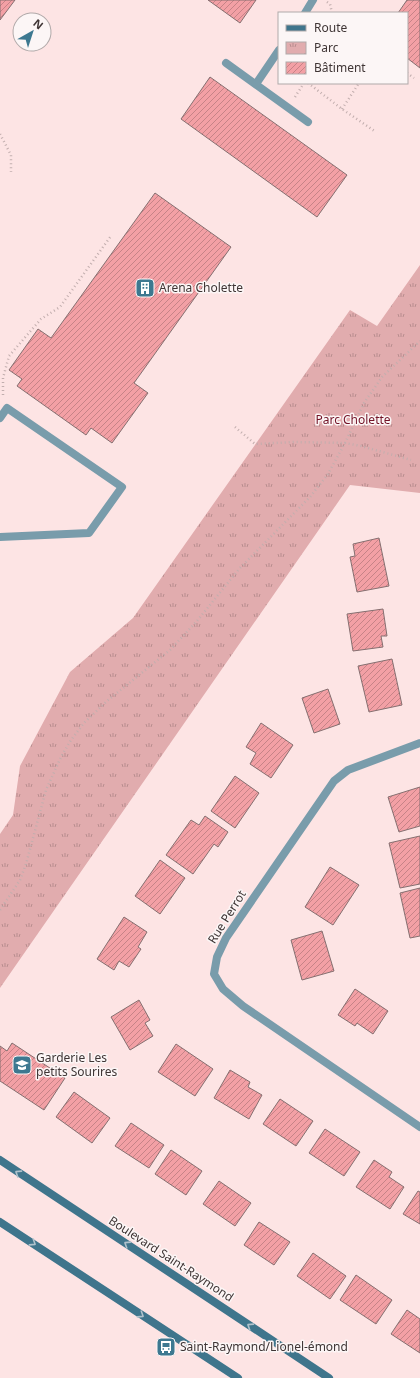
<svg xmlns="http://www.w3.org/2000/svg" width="420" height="1378" font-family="'Noto Sans',sans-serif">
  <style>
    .park { fill: url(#park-tufts) }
    .building { fill: url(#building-hatch); stroke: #856f70 }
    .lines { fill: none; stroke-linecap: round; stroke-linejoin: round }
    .path { stroke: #c2aeae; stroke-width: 2.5; stroke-dasharray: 1 3; stroke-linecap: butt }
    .service { stroke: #799cab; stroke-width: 8 }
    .minor { stroke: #799cab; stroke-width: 8 }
    .secondary { stroke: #3f758c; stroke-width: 8 }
    .oneway { stroke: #b0c2cc }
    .labels { text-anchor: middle; stroke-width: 3; stroke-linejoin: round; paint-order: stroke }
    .poi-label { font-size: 12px; fill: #3f3535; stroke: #fcf6f6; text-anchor: start }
    .park-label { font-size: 12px; fill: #721226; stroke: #fcf6f6 }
    .street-label { font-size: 12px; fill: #3f3535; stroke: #fcf6f6 }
  </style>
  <defs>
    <pattern id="park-tufts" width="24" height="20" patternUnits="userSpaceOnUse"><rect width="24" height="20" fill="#e1acae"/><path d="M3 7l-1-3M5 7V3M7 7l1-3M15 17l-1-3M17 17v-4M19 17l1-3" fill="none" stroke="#b88d8e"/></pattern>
    <pattern id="building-hatch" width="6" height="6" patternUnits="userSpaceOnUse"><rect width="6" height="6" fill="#f3a0a5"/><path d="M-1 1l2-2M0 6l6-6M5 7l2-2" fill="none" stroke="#c68387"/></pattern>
  </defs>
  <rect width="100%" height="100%" fill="#fde4e4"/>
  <path class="park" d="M420,265V493L350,485L0,988V834L13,815L20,766L70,672L133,618L350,310L377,326Z"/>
  <g class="building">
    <path d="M0,0H15L0,20Z"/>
    <path d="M208,0H256L240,23Z"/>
    <path d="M407,0H420V68L407,58V13H398Z"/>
    <path d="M210,77L347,175L317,217L181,119Z"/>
    <path d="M155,193L231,247L134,383L148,393L112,443L91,428L86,435L17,386L22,379L9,370L38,329L51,338Z"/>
    <path d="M379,538L389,586L357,592L350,557L355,556L353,544Z"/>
    <path d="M383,609L387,636H381L383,647L353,651L347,614Z"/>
    <path d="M392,659L402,705L369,712L358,666Z"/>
    <path d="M328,689L340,724L314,733L302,698Z"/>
    <path d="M261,723L293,745L271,778L250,764L256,753L246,747Z"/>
    <path d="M235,776L259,793L235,828L211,811Z"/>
    <path d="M420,787V826L399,832L388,797Z"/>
    <path d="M205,816L228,832L218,847L214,844L193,874L166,855L191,820L199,825Z"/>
    <path d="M420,836V884L400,888L389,843Z"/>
    <path d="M160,860L185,878L160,914L135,896Z"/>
    <path d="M330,867L359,885L333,925L305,907Z"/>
    <path d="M420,888V936L410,938L400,893Z"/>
    <path d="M124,917L147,932L138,947L141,949L129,967L119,961L114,970L97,959Z"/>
    <path d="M322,931L334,971L302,980L291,940Z"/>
    <path d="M355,989L388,1011L373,1034L357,1023L355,1026L338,1015Z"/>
    <path d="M139,1000L150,1020L145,1023L153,1036L130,1050L111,1017Z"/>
    <path d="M12,1043L65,1078L44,1110L0,1081V1046L7,1051Z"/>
    <path d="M176,1044L213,1069L195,1096L158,1072Z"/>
    <path d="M230,1070L250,1082L248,1087L262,1095L249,1119L214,1098Z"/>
    <path d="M74,1092L110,1118L92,1143L56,1117Z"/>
    <path d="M280,1099L313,1121L296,1146L263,1124Z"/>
    <path d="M131,1123L164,1145L149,1168L115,1146Z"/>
    <path d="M325,1129L360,1152L344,1176L309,1153Z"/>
    <path d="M171,1150L202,1171L186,1195L155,1174Z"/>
    <path d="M374,1160L392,1172L389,1177L404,1187L390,1209L356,1187Z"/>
    <path d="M219,1181L251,1203L235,1226L203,1204Z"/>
    <path d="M418,1191L420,1192V1224L403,1214Z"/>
    <path d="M259,1222L290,1242L274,1265L244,1245Z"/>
    <path d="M313,1253L346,1276L330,1299L297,1276Z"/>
    <path d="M356,1275L392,1300L376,1324L340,1300Z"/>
    <path d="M407,1310L420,1319V1353L391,1334Z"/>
  </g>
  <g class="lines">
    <g class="path">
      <path d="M327,2L330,4L332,13"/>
      <path d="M407,73L414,78"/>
      <path d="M308,83L342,109L376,132"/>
      <path d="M295,97L304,83"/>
      <path d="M342,109L359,83"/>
      <path d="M0,134L11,155V172"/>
      <path d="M3,395V378L9,356L41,319L60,307L111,236"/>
      <path d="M235,427L255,444L294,442L345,443L361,446L411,460"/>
      <path d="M0,910L20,880L26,864L46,790L61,757L71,740L84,723L107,701L170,650L197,621L239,569L310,497L328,474L345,443L364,403L382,377L420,341"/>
    </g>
    <g class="service">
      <path d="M305,13L313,0"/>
      <path d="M226,63L308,122"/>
      <path d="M256,84L279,50"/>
      <path d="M0,418L7,408L122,487L89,533L0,537"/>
    </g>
    <path class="minor" d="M420,743L348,770L334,781L226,938L217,957L214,974L223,989L243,1006L420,1127"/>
    <g class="secondary">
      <path d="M0,1160L329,1378"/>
      <path d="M0,1222L238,1378"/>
    </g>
  </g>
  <defs><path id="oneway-chevron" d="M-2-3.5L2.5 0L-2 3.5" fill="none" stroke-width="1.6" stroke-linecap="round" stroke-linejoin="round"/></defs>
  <g class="oneway">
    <use href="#oneway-chevron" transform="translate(18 1173) rotate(-147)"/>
    <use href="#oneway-chevron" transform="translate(33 1243) rotate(33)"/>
    <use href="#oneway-chevron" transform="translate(127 1244) rotate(-147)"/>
    <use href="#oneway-chevron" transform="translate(141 1315) rotate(33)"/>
    <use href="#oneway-chevron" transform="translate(250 1326) rotate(-147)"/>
  </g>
  <defs>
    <symbol id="building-square" viewBox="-11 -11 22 22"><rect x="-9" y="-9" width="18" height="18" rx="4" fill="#3d7890" stroke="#fcf6f6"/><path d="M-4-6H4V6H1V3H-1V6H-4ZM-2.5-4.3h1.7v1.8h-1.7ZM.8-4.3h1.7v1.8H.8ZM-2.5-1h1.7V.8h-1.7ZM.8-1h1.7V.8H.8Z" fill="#fff"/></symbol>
    <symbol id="school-square" viewBox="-11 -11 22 22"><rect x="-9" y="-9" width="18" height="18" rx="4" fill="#3d7890" stroke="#fcf6f6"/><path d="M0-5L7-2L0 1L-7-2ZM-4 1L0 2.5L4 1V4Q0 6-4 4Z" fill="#fff"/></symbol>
    <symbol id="bus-square" viewBox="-11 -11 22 22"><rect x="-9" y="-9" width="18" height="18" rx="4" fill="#3d7890" stroke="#fcf6f6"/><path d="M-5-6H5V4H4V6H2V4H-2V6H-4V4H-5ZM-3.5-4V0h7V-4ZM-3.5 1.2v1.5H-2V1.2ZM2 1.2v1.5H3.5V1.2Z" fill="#fff"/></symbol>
  </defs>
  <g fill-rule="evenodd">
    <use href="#building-square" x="134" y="277" width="22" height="22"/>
    <use href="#school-square" x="11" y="1054" width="22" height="22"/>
    <use href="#bus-square" x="155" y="1336" width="22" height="22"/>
  </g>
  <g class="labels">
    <g class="poi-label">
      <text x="159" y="292">Arena Cholette</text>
      <text x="36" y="1062">Garderie Les<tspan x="36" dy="14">petits Sourires</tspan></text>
      <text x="180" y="1351">Saint-Raymond/Lionel-émond</text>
    </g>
    <g class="park-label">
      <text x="353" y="424">Parc Cholette</text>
    </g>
    <g class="street-label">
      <text transform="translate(227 917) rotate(-58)" y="4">Rue Perrot</text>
      <text transform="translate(171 1259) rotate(33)" y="4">Boulevard Saint-Raymond</text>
    </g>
  </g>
  <rect x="278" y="12" width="130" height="72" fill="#fcf6f6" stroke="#b0a9a9"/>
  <rect x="286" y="25" width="20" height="6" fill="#3f758c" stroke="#b0a9a9"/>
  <text x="314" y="32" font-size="12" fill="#3f3535">Route</text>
  <rect x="286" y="42" width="20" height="12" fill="url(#park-tufts)" stroke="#b0a9a9"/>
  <text x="314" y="52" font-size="12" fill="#3f3535">Parc</text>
  <rect x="286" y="62" width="20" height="12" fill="url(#building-hatch)" stroke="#b0a9a9"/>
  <text x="314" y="72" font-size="12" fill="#3f3535">Bâtiment</text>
  <g transform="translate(32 32) rotate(39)"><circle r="19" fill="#fcf6f6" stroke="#b0a9a9"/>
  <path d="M0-3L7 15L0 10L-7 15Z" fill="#3d7890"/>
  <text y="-6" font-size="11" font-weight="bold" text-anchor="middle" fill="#3f3535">N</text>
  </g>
</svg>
